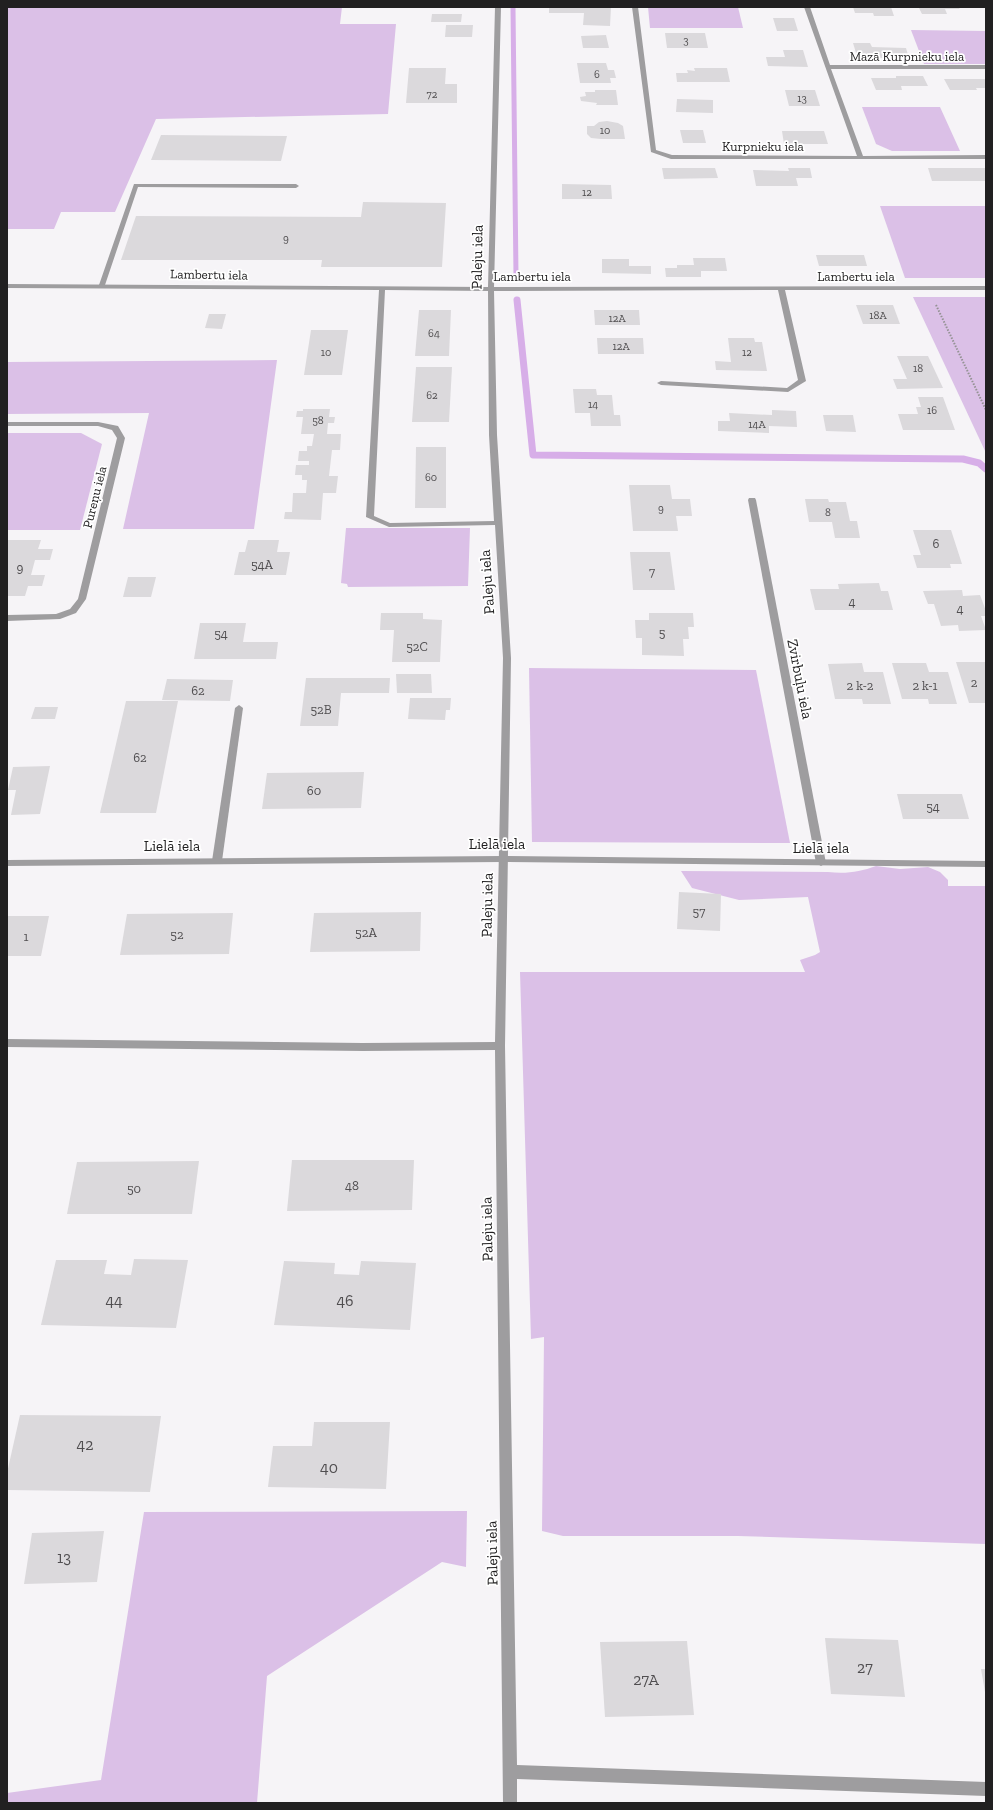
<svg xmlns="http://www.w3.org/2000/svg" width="993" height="1810" font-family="'Zilla Slab',serif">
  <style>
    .green { fill: #dbc0e7 }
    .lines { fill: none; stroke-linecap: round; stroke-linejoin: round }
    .stream-far1 { stroke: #d7aee8; stroke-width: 5 }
    .stream { stroke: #d7aee8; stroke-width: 7 }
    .building { fill: #dbd9dc }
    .path { stroke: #949294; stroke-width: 2; stroke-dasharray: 1.5 1.5; stroke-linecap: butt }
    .service { fill: #9e9d9f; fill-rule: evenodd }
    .minor { fill: #9e9d9f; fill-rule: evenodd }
    .tertiary { fill: #9e9d9f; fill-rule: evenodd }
    .labels { text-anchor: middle; stroke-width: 3.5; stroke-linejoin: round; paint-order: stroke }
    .far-number-label { font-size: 11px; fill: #504e50 }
    .far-street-label { font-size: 13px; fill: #212021; stroke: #fff }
    .number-label { font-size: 13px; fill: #504e50 }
    .street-label { font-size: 15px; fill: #212021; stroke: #fff }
    .near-number-label { font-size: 16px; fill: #504e50 }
  </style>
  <rect width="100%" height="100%" fill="#f6f4f7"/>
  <g class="green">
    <path d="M7,7H342L340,24H396L388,114L156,119L115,212H61L54,229H7Z"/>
    <path d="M648,7H738L743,28H650Z"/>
    <path d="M911,30L986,31V64H924Z"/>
    <path d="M862,107H940L960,151H892L876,144Z"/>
    <path d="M880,206H986V278H905Z"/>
    <path d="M913,297H986V453Z"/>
    <path d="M277,360L254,529H123L149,413L7,414V362Z"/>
    <path d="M7,433H81L102,444L80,530H7Z"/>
    <path d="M346,528H470L468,586L348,587L347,584L341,583Z"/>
    <path d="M529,668L756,670L790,843L532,842Z"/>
    <path d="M876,866L900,869L928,867L940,872L948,880V886H986V1544L738,1536H563L542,1531L544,1337L531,1339L520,972H805L800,960L815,955L820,952L808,897L739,900L692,888L681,871L828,872C846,874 860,872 876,866Z"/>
    <path d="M467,1511L466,1567L442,1562L267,1676L257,1803H7V1793L101,1780L144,1512Z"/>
  </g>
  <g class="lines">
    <path class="stream-far1" d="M513,8L516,276"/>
    <path class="stream" d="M517,300L533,455L963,459L979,463L986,469"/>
  </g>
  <g class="building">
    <path d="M549,7H611L610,26L583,25L584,13H549Z"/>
    <path d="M853,7H891L894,16H874L873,13H855Z"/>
    <path d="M926,7H958L960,9H945L947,14H922L919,8Z"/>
    <path d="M432,14H462L461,22H431Z"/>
    <path d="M773,18H794L798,31H777Z"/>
    <path d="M446,25H473L472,37H445Z"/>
    <path d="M665,33H705L708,48H667Z"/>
    <path d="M606,35L609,48H583L581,36Z"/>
    <path d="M853,43H870L872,47L906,48L908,55L882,56L883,58L857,56Z"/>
    <path d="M783,50H803L808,67L768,66L766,57H785Z"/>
    <path d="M577,63H606L608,70H614L616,78H610L611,83H580Z"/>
    <path d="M409,68H446L445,84H457V103H406Z"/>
    <path d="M694,68H727L730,82H677L676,73H688L687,70L695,71Z"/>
    <path d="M896,76H923L928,86H901L902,90H876L871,78H896Z"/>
    <path d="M944,79H986V88H976L977,90H950Z"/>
    <path d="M595,90H616L618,105H596L597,103L581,101L580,97L586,96L585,92H595Z"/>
    <path d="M785,90H815L820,106H789Z"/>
    <path d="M677,99L713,100V113L676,112Z"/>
    <path d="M607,121L618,123L623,126L625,139H601L591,138L587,134V126H594L599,122Z"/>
    <path d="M680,130H703L706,143H683Z"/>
    <path d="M782,131H824L828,144H784Z"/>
    <path d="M161,135L287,136L281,161L151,160Z"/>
    <path d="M662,168H715L718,178L664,179Z"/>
    <path d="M788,168H810L812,178H796L798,186H756L753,170L789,171Z"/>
    <path d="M928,168H986V181H932Z"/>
    <path d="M562,184L611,185L612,199H562Z"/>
    <path d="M363,202L446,203L442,267H321L322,260H121L136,216L361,217Z"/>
    <path d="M816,255H864L867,266H819Z"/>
    <path d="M693,258H725L727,271H701V277H666L665,268H677V265H694Z"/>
    <path d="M602,259H629V266H651V274L602,273Z"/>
    <path d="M856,305H893L900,324H863Z"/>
    <path d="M419,310H451L449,356H415Z"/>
    <path d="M594,310H639L640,325H595Z"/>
    <path d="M209,314H226L222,329L205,328Z"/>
    <path d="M311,330H348L342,375H304Z"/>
    <path d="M597,338H643L644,354H598Z"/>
    <path d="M728,338H754L755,342H762L767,371L716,370L715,361L731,362Z"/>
    <path d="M897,356H928L943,388L897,389L893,379H907Z"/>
    <path d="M416,367H452L449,422H412Z"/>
    <path d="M573,389H596L597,395H612L614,415H620L621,426H591L590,413H575Z"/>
    <path d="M918,397H943L955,430H903L898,414H918L916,407H921Z"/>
    <path d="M303,409H330L329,417H335L334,423H328L327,434H341L340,450H332L329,476H338L336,493H323L321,520L284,519L285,512H292L293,493H306L307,480H302V475H295L296,465H309V461H298L299,451H307V446H312L314,434H301L303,417H296L297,411H303Z"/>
    <path d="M772,410L796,411L797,427L769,426V433L718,431V421H730L729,413L772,415Z"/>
    <path d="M823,415H853L856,432L826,431Z"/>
    <path d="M416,447H446V508H415Z"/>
    <path d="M629,485H670L672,499H690L692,516H676L678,531H633Z"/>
    <path d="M805,499H828L829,502H846L850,521H857L860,538H835L832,522H809Z"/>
    <path d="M913,530H951L962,564H950L951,568H917L913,555H921Z"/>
    <path d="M7,540H41L38,549H53L50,560H35L31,575H45L42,586H28L25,596H7Z"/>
    <path d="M248,540H279L277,552H290L286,575H234L239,552H245Z"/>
    <path d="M630,552H670L675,590H633Z"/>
    <path d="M128,577H156L151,597H123Z"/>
    <path d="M879,583L881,591H888L893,610H815L810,589H839L838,584Z"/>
    <path d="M962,590L963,596L980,595L986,611V616H981L986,630L959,631L958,625L941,626L934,604H928L923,591Z"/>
    <path d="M381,613H423V619L442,620L440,662H392L394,630H380Z"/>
    <path d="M649,613H693L694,627H688L689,639H683L684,656L642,655V638H636L635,620H649Z"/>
    <path d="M200,623H246L243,642H278L276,659H194Z"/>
    <path d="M956,662H986V703H969Z"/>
    <path d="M862,663L864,672H883L891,704H863L862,699H835L828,664Z"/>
    <path d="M892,663H926L929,672H948L957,704H929L928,699H902Z"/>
    <path d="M396,674H431L432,693H397Z"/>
    <path d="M306,678H390L389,693H341L338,726H300Z"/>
    <path d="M167,679L233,680L230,701L162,700Z"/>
    <path d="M410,698H451L450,710H446L445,720L408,719Z"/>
    <path d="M126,701H178L156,813H100Z"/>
    <path d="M35,707H58L55,719H31Z"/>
    <path d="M50,766L40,814L11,815L16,790H8L13,767Z"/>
    <path d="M364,772L361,808L262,809L267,773Z"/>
    <path d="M897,794H962L969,819H903Z"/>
    <path d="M679,892L721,894L720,931L677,929Z"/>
    <path d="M421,912L420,951L310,952L314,913Z"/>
    <path d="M233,913L229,954L120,955L127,914Z"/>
    <path d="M7,916H49L41,956H7Z"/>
    <path d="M292,1160H414L412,1210L287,1211Z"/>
    <path d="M199,1161L192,1214H67L77,1162Z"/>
    <path d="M134,1259L188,1260L176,1328L41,1325L56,1260H107L104,1274L131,1275Z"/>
    <path d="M284,1261L335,1263L334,1274L359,1275L361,1261L416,1263L410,1330L274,1325Z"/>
    <path d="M20,1415L161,1416L150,1492L7,1490V1473Z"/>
    <path d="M314,1422H390L386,1489L268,1487L273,1446H312Z"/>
    <path d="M104,1531L97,1582L24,1584L32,1533Z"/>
    <path d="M825,1638L898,1640L905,1697L831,1694Z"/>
    <path d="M687,1641L694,1715L605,1717L600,1642Z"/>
    <path d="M981,1669H986V1692H985Z"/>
  </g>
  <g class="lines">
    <path class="path" d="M936,305L986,410"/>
    <g class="service">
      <path d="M134,184H296L299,186L296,188L138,187L105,285L100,286L99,285Z"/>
      <path d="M239,705L243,708L222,861L217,864L212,861L235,708Z"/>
    </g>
    <g class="minor">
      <path d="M495,7H501L494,287L986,286V290H785L806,381L788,392L661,385L657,383L661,381L787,388L798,380L778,290L494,291L497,435L511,658L505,1046L517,1765L986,1782V1796L517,1779V1803H503L495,1050L363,1051L7,1047V1039L363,1043L495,1042L503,658L495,525L389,527L366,517L379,290L7,288V284L488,287ZM385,290L488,291L489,435L494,521L390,523L374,516Z"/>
      <path d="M632,7H638L656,150L672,155L857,156L804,7H810L830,65H986V69H831L863,156L986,155V159H671L651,152Z"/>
      <path d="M7,422H98L118,426L125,438L86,599L76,613L60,619L7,621V615L56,614L70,609L78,599L117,438L112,430L98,426H7Z"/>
      <path d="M749,498H755L756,500L826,863L821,866L816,863L748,500Z"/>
    </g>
    <path class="tertiary" d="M502,856L986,861V867L502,862L7,866V860Z"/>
  </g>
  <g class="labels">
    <g class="far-number-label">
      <text x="686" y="44">3</text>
      <text x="597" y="78">6</text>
      <text x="432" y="98">72</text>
      <text x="802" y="102">13</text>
      <text x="605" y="134">10</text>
      <text x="587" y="196">12</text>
      <text x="286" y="242">9</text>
      <text x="878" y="319">18A</text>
      <text x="617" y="322">12A</text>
      <text x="434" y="337">64</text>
      <text x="621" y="350">12A</text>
      <text x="326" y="356">10</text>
      <text x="747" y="356">12</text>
      <text x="918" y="372">18</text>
      <text x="432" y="399">62</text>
      <text x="593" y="408">14</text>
      <text x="932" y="414">16</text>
      <text x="318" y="424">58</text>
      <text x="757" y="428">14A</text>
      <text x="431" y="481">60</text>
      <text x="661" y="512">9</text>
      <text x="828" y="516">8</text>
    </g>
    <g class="far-street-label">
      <text x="907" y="61">Mazā Kurpnieku iela</text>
      <text x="763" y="151">Kurpnieku iela</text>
      <text transform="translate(209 274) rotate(1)" y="5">Lambertu iela</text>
      <text x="532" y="281">Lambertu iela</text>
      <text x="856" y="281">Lambertu iela</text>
      <text transform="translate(94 497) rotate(-76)" y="5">Pureņu iela</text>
    </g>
    <g class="number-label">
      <text x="936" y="548">6</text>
      <text x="262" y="569">54A</text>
      <text x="20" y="572">9</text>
      <text x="652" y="576">7</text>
      <text x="852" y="606">4</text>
      <text x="960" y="613">4</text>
      <text x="662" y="637">5</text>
      <text x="221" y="638">54</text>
      <text x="417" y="651">52C</text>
      <text x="974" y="687">2</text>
      <text x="860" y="690">2 k-2</text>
      <text x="925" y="690">2 k-1</text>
      <text x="198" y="695">62</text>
      <text x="321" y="714">52B</text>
      <text x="140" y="762">62</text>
      <text x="314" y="795">60</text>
      <text x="933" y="811">54</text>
      <text x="699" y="916">57</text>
      <text x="366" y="937">52A</text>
      <text x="177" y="939">52</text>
      <text x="26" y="941">1</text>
      <text x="352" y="1190">48</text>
      <text x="134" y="1193">50</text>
    </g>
    <g class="street-label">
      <text transform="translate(477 257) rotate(-89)" y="5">Paleju iela</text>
      <text transform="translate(487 582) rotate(-94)" y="5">Paleju iela</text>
      <text transform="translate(800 679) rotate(79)" y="5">Zvirbuļu iela</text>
      <text x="497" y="849">Lielā iela</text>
      <text x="172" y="851">Lielā iela</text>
      <text x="821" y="853">Lielā iela</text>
      <text transform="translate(487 905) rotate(-89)" y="5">Paleju iela</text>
      <text transform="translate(487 1229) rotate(-91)" y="5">Paleju iela</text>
      <text transform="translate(492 1553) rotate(-91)" y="5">Paleju iela</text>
    </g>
    <g class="near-number-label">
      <text x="114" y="1306">44</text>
      <text x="345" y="1306">46</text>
      <text x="85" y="1450">42</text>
      <text x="329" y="1473">40</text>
      <text x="64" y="1563">13</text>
      <text x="865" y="1673">27</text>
      <text x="646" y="1685">27A</text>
    </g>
  </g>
  <rect width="993" height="1810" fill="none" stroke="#212021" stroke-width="16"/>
</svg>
